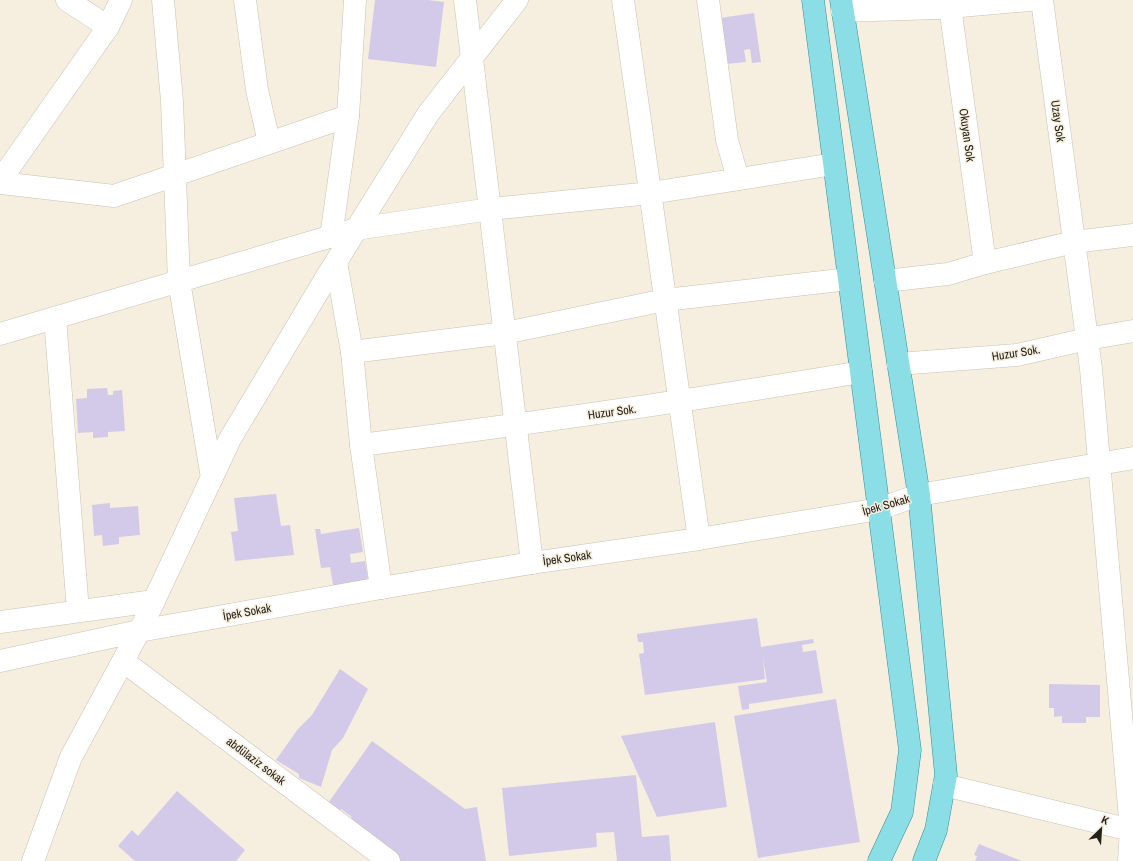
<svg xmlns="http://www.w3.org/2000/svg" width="1133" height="861" font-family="'Archivo Narrow',sans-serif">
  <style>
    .building { fill: #d3cae9 }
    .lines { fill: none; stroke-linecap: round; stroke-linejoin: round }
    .minor-casing { stroke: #c9c2b2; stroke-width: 23 }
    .major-casing { stroke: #348e94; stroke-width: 23 }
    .minor { stroke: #fff; stroke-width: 22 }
    .major { stroke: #8bdee6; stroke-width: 22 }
    .labels { text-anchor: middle; stroke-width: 3; stroke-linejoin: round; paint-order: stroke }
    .street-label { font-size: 12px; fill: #24221c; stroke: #f6eede }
  </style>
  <rect width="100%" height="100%" fill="#f6eede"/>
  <g class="building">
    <path d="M375,0H428L444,2L436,67L368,59Z"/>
    <path d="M754,13L761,62L752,63L750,49L744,50L746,62L726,64L720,18Z"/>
    <path d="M107,388L108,395H113V391L122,390L125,431L108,432V437L93,438V432L78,433L76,399L87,398V389Z"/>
    <path d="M276,494L281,526L290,525L294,555L235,561L231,532L238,531L234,498Z"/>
    <path d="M110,503V508L138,506L140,535L119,537V544L103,546L102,535L94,536L92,505Z"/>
    <path d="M359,528L363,552L350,554L351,563L365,561L369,585L334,591L330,567L321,568L315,529H320L321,534Z"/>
    <path d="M757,618L761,647L813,639L814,643L802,645L803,652L816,650L823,693L749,704V709L742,710L738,686L767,682L763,658L765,679L645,695L639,654L644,653L643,642H638L637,634Z"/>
    <path d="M340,669L368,689L343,738L332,750L321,787L299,778V774L276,760L298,729L312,715Z"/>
    <path d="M1049,684L1100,685V717H1086V723H1062V716L1054,717V708H1049Z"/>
    <path d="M836,699L860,842L758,858L734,716Z"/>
    <path d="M715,722L727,807L657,817L621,736Z"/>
    <path d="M372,741L465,809L477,807L486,861H395L345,825L352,817L341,809L334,815L324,809Z"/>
    <path d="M636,775L642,837L669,835L671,861H617L614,832L596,833L597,847L509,856L502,788Z"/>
    <path d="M177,791L245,850L236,861H135L118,846L132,830L138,836Z"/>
    <path d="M979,844L1022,861H975L977,856L974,855Z"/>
  </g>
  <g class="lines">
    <defs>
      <g id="minor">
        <path d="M67,0L108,27"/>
        <path d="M163,0L172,101L179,281L212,478"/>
        <path d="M245,0L257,90L269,142"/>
        <path d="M465,0L532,563"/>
        <path d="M623,0L699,539"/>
        <path d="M708,0L727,140L738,179"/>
        <path d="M1042,0L1091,369L1131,830L1129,861"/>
        <path d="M950,6L985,263"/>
        <path d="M842,11L938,8L1030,0"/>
        <path d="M0,181L108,27L121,0"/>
        <path d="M0,183L114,196L348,116"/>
        <path d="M331,237L348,116L355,0"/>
        <path d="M336,262L352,352L361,445L381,588"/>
        <path d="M885,281L948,274L985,263L1074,242L1133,235"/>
        <path d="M55,318L78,611"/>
        <path d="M0,334L356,229L490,209L651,193L834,164"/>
        <path d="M352,352L505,333L665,300L849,279"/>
        <path d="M898,364L1017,355L1087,339L1133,331"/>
        <path d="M361,445C528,424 695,400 861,372"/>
        <path d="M0,622L154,601"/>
        <path d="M0,661L139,631L381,588L532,563L699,539L879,509L919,495L1133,458"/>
        <path d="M123,661L389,861"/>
        <path d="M944,785L1131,830"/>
        <path d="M33,861L71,757L144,622L230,439L326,278L428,114L517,0"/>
      </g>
      <g id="major">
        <path d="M813,0L910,750L902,812L879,861"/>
        <path d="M841,0L919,495L946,775L936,830L924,861"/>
      </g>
    </defs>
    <use href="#minor" class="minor-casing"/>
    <use href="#major" class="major-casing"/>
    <use href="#minor" class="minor"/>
    <use href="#major" class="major"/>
  </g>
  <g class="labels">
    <g class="street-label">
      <text transform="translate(1058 121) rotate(82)" y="4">Uzay Sok</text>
      <text transform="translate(967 135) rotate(82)" y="4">Okuyan Sok</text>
      <text transform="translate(1016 353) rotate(-9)" y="4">Huzur Sok.</text>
      <text transform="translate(612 412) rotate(-8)" y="4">Huzur Sok.</text>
      <text transform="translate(886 505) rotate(-16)" y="4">İpek Sokak</text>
      <text transform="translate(567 558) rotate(-8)" y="4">İpek Sokak</text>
      <text transform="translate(247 612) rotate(-10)" y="4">İpek Sokak</text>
      <text transform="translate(256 761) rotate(37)" y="4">abdülaziz sokak</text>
    </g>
  </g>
  <g transform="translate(1101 829) rotate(25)" stroke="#f6eede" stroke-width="3" paint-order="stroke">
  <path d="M0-3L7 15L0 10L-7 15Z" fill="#24221c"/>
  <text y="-6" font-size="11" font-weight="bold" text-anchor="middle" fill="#24221c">K</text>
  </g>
</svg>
